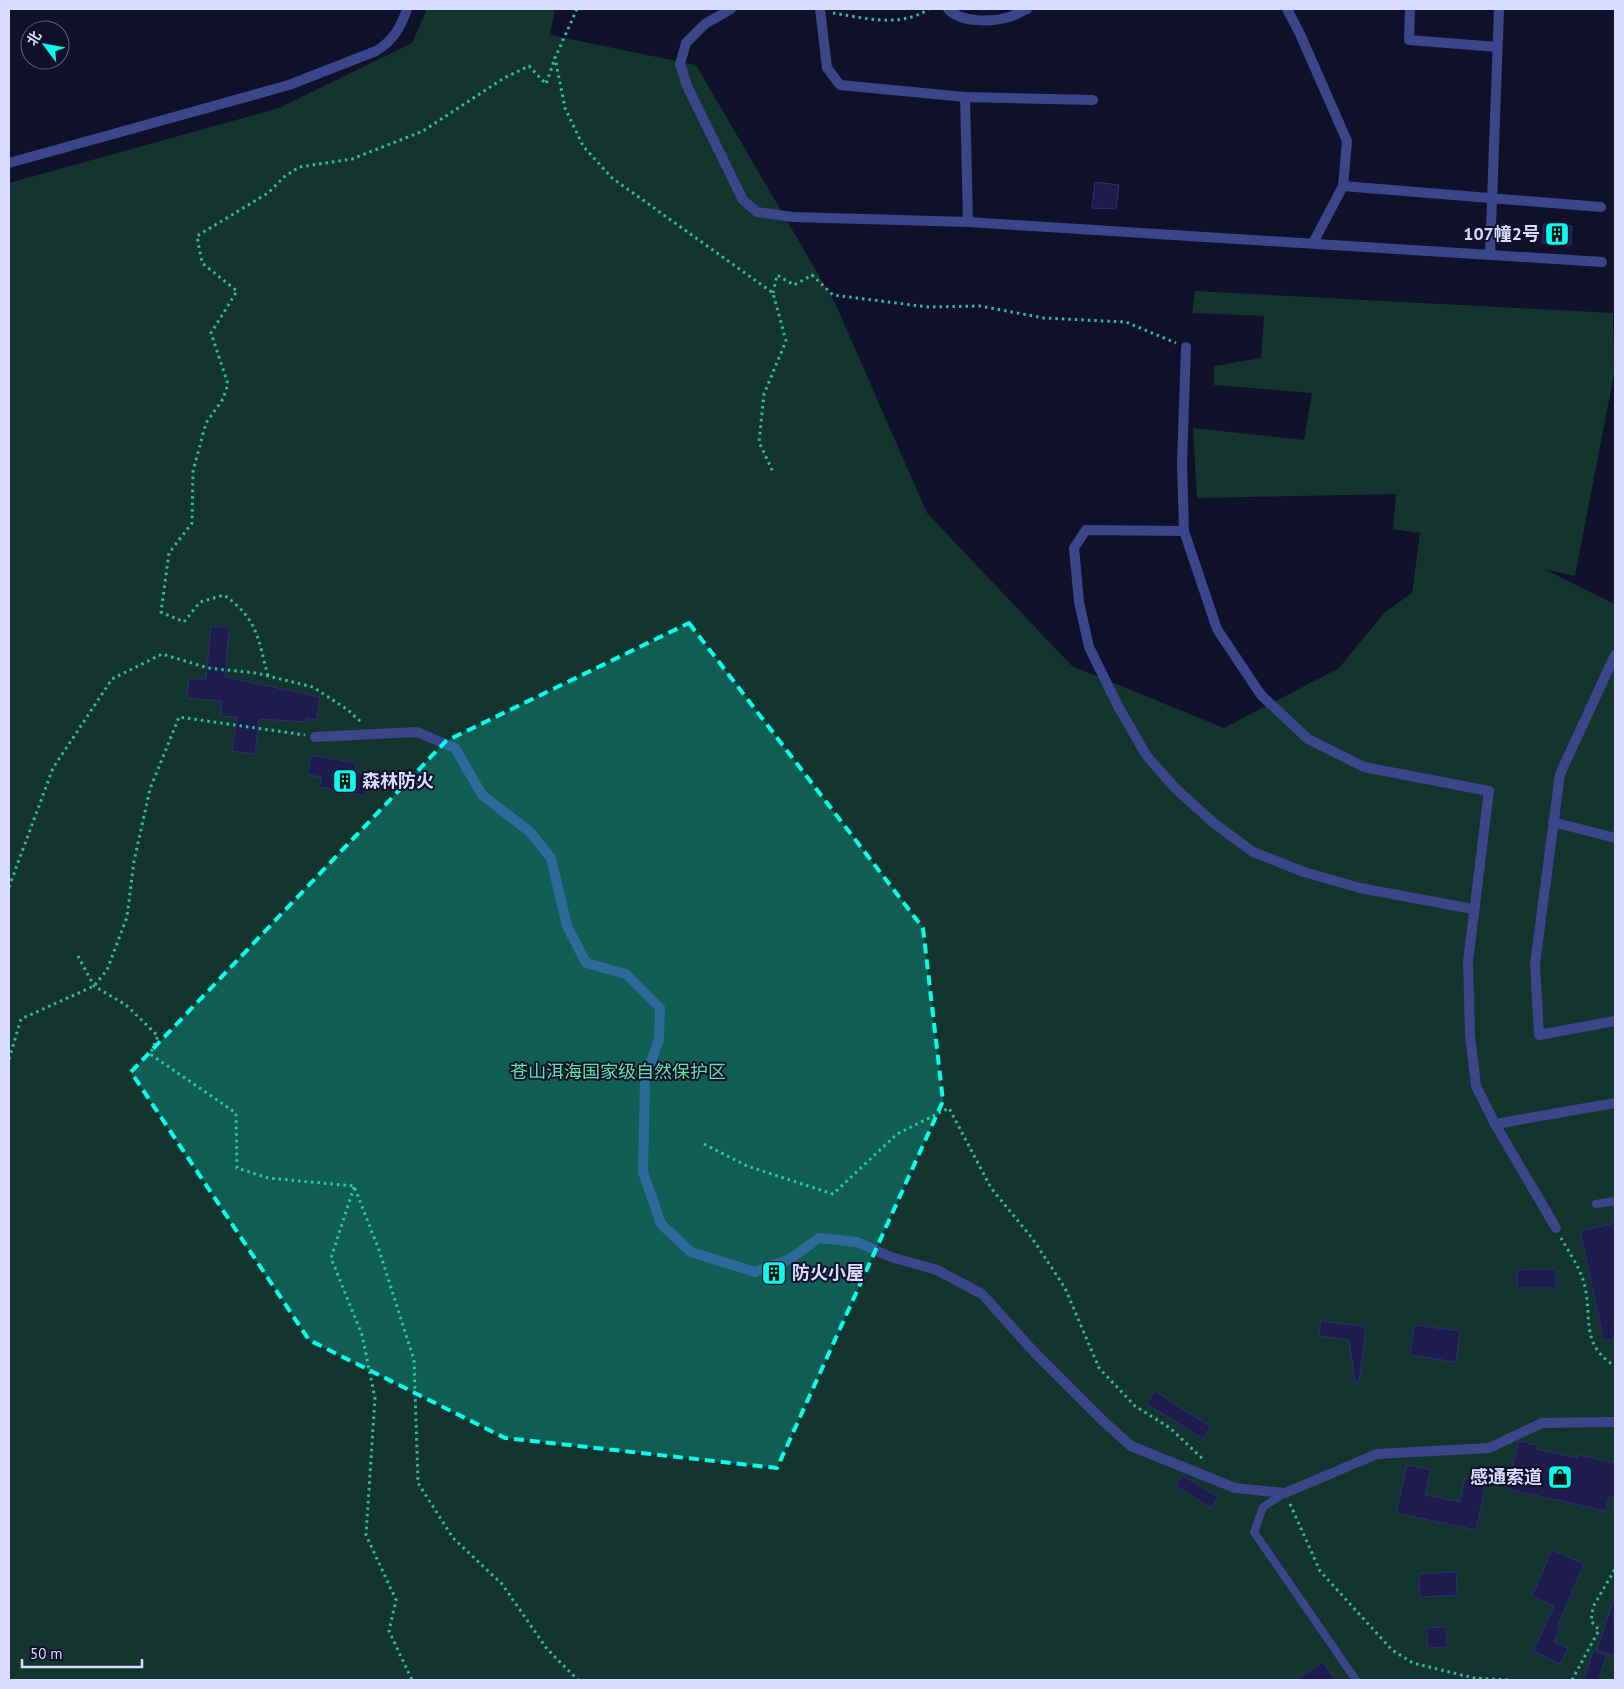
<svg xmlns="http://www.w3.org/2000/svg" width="1624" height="1689" font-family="'PT Sans','Noto Sans SC',sans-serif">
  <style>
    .green { fill: #13352d }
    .building { fill: #1d1c4c; stroke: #2f2d78 }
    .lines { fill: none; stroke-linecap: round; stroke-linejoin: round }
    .path { stroke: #2dbf9c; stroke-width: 3; stroke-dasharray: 2.5 4; stroke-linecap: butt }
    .lane { stroke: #3a458a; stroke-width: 8 }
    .street { stroke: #3a458a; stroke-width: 10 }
    .marked { fill: #05ffec; fill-opacity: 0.2; stroke: #05ffec; stroke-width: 4; stroke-dasharray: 10 6; stroke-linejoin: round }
    .labels { text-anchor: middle; stroke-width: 4; stroke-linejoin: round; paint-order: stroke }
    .poi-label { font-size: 18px; font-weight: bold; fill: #d9dcff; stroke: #10102a; text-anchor: end }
    .park-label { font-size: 18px; fill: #61e3ac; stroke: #10102a }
  </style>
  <rect width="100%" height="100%" fill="#10102a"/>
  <path class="green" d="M427,9H555L550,35L696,65L835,303L927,513L1072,666L1224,728L1339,668L1384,613L1412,593L1420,533L1393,529L1396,494L1197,498L1193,428L1304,440L1312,393L1214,385V366L1261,358L1264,316L1192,313L1195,291L1613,313L1614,374L1575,576L1544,569L1615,604V1680H9V183L279,108L412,43Z"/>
  <g class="building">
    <path d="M1095,182L1119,185L1116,209L1092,208Z"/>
    <path d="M1544,224L1572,226L1571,245L1542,243Z"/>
    <path d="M211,626L229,628L225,677L320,697L317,720L306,718V722L259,719L255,754L232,751L237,717L221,716L222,701L187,698L189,678L206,680Z"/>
    <path d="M311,755L356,763L355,772L371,775L365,796L319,787L322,777L308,775Z"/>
    <path d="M1615,1223V1338L1604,1341L1580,1231Z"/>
    <path d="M1556,1269V1288H1518L1517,1270Z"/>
    <path d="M1321,1321L1366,1327L1359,1382H1355L1349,1340L1319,1336Z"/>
    <path d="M1414,1325L1460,1331L1456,1362L1410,1355Z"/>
    <path d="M1155,1391L1211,1427L1203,1439L1147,1404Z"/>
    <path d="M1519,1441L1537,1445L1536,1449L1578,1458V1455L1615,1463V1498L1609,1497L1606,1511L1507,1489Z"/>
    <path d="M1407,1465L1431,1470L1425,1495L1460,1502L1465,1478L1486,1482L1476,1530L1396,1513Z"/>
    <path d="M1182,1475L1218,1497L1212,1508L1176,1486Z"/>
    <path d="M1552,1550L1584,1564L1557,1627L1560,1628L1554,1642L1568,1648L1560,1664L1533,1651L1554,1606L1532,1596Z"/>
    <path d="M1456,1572L1457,1595L1420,1597L1419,1574Z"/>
    <path d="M1613,1601H1615V1656L1597,1650Z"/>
    <path d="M1446,1627L1447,1647L1428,1648L1427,1628Z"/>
    <path d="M1593,1651L1607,1655L1598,1680H1584Z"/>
    <path d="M1323,1662L1335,1680H1296Z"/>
  </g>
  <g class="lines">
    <g class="path">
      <path d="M577,9L555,58L565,108L583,146L612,178L773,293L786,341L764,394L759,442L773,472"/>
      <path d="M833,13C865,18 900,28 929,9"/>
      <path d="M773,293L777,275L794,285L812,275L833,295L928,307L980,306L1044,318L1126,322L1176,343"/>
      <path d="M268,676C258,639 258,619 224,595L200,602L184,622L161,612L169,553L192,523L193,471L206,423L223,399L228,384L211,333L237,291L202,263L197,236L268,193L284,177L299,167L352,159L423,131L504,78L529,66L546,84L555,58"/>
      <path d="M9,887L53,768L112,679L162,654L208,668L256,673L313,687L348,710L361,722"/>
      <path d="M78,956L94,986L126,1005L158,1036L150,1054L236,1113L237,1168L268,1178L354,1186L379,1250L414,1360L418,1483L453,1538L502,1584L547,1649L578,1680"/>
      <path d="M9,1059L21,1019L94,986L107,970L127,917L134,861L150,789L179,717L305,735"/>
      <path d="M704,1144L747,1166L833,1194L897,1134L949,1108L991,1188L1032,1238L1065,1288L1099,1368L1135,1406L1170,1428L1205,1461"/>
      <path d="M354,1187L331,1258L362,1335L375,1398L366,1535L396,1600L389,1631L412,1680"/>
      <path d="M1561,1238C1569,1252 1580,1268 1584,1283C1593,1316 1579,1344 1615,1366"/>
      <path d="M1290,1504L1320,1571L1392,1650L1413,1663L1474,1678L1511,1680"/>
      <path d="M1572,1680L1599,1630L1591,1621L1593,1607L1615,1569"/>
    </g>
    <g class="lane">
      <path d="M1596,1204L1615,1201"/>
      <path d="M1285,1493L1263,1507L1254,1532L1356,1680"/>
    </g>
    <g class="street">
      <path d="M731,9L705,24L686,43L680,64L687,86L743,200L757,212L793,217L968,222L1602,262"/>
      <path d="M820,9L827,68L840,85L965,97L968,222"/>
      <path d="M948,9C961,23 992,22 1009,17C1015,16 1021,11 1027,9"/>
      <path d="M1287,9L1300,34L1347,141L1343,186L1313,243"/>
      <path d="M1410,9L1409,40L1497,47"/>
      <path d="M965,97L1093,100"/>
      <path d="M9,163L289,85L376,51C393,41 401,27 407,9"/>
      <path d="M1343,186L1601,207"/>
      <path d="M1490,255L1499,9"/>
      <path d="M1186,347L1182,463L1184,531L1217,629L1261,695L1308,739L1364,767L1489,791L1468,961L1470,1035L1476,1086L1495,1124L1556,1228"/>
      <path d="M1184,531L1086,530L1074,548L1079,602L1089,647L1118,706L1146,755L1176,789L1215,824L1253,852L1304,872L1360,888L1473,909"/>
      <path d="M1615,655L1560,774L1535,964L1539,1035L1615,1021"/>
      <path d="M315,737L417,732L455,748L482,795L529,831L551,858L567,926L586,963L626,974L660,1008L659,1039L645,1079L643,1172L661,1224L691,1252L755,1272L790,1259L819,1238L857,1242L891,1257L937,1270L982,1294L1035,1353L1102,1420L1131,1446L1235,1488L1285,1493L1377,1454L1489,1448L1542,1423L1615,1422"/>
      <path d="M1553,822L1615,838"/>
      <path d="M1495,1124L1615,1103"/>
    </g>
  </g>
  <path class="marked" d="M689,623L923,928L943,1101L777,1468L505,1438L309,1340L131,1072L446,741Z"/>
  <defs>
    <symbol id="building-square" viewBox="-11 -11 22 22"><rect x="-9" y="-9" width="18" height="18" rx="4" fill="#05ffec" stroke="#10102a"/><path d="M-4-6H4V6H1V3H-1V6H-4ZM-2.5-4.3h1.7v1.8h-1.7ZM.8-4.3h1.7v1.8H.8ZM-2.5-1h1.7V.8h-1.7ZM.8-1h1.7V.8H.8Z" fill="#111"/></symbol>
    <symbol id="shop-square" viewBox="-11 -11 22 22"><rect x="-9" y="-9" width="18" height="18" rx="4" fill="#05ffec" stroke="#10102a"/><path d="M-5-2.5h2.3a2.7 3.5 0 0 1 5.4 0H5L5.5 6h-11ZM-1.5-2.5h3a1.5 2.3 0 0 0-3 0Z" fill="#111"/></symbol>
  </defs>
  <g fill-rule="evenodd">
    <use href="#building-square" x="1543" y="220" width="28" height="28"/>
    <use href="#building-square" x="331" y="767" width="28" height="28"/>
    <use href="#building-square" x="760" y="1259" width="28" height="28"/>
    <use href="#shop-square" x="1546" y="1463" width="28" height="28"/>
  </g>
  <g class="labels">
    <g class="poi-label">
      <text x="1540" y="240">107幢2号</text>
      <text x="362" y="787" text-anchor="start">森林防火</text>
      <text x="792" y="1279" text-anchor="start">防火小屋</text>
      <text x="1542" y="1483">感通索道</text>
    </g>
    <g class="park-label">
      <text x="618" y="1078">苍山洱海国家级自然保护区</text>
    </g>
  </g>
  <rect width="1624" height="1689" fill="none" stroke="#d9dcff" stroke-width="20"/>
  <g transform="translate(45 45) rotate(302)"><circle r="24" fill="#10102a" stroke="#60627f"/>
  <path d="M0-4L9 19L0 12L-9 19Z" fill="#05ffec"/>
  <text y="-8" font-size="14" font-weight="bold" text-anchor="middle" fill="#d9dcff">北</text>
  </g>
  <path d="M22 1659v8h120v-8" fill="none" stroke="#d9dcff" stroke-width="2.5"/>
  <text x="30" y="1659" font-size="15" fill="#d9dcff" stroke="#10102a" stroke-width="4" paint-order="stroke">50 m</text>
</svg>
